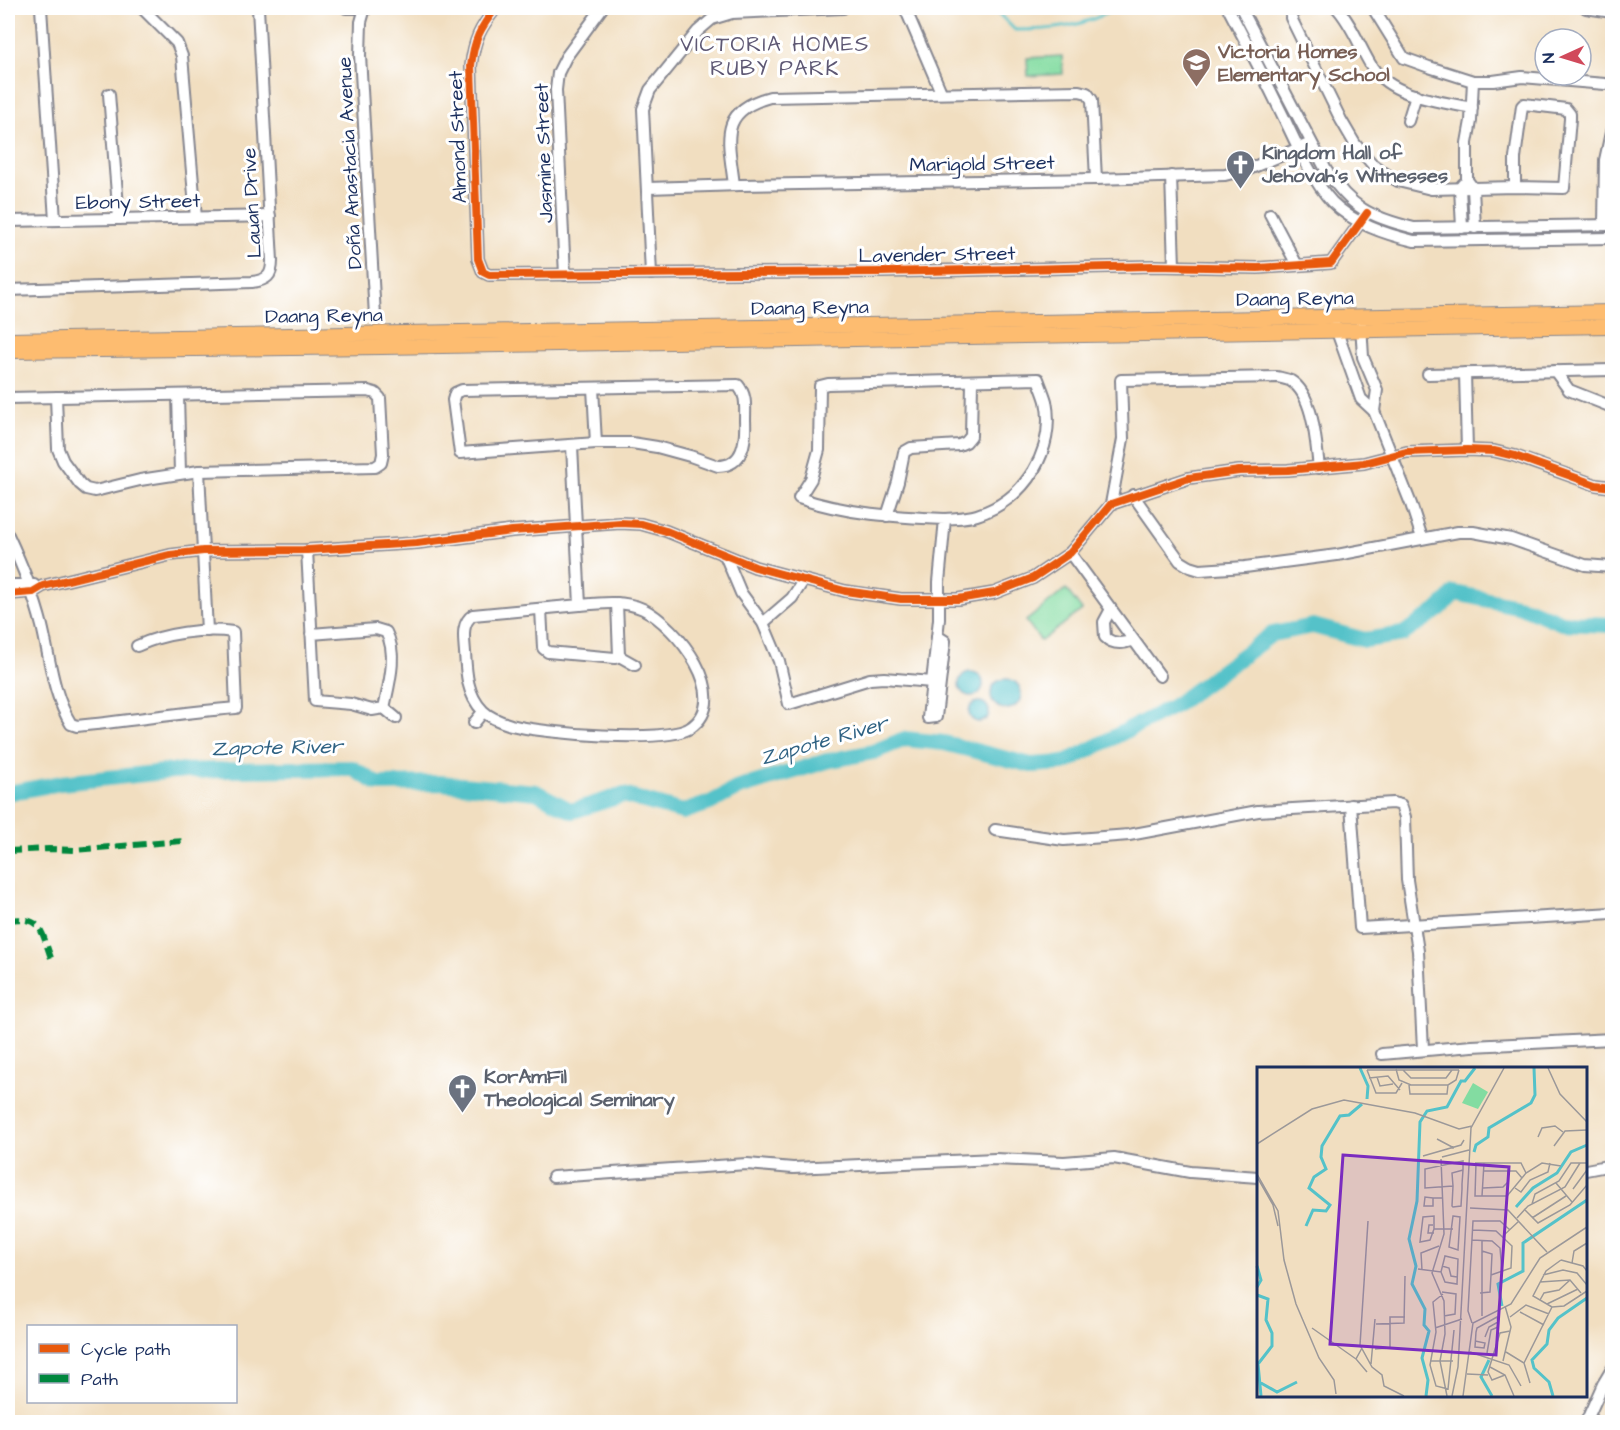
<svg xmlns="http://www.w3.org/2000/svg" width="1620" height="1430" font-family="'Architects Daughter',sans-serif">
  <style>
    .green { fill: #83dca1; stroke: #4f8680; stroke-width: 1.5 }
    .water { fill: #54c2c9; stroke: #387894; stroke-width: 1.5 }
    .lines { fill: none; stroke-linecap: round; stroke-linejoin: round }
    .stream { stroke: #54c2c9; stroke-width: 3 }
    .river { stroke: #54c2c9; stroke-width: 16 }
    .minor-casing { stroke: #86868f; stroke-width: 14 }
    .major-casing { stroke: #86868f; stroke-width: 16 }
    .minor { stroke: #fff; stroke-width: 10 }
    .major { stroke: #fdbc70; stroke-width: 14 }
    .quiet { stroke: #00873e; stroke-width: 6; stroke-dasharray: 12 6; stroke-linecap: butt }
    .cycleway-casing { stroke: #fff; stroke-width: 11 }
    .cycleway { stroke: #e8590c; stroke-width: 8 }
    .labels { text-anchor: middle; stroke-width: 6; stroke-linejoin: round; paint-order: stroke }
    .education-label { font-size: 20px; font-weight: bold; fill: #785e54; stroke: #fff; text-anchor: start }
    .street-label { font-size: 20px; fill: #1b2f5e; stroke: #fff }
    .worship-label { font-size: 20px; font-weight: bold; fill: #5b616d; stroke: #fff; text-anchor: start }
    .neighbourhood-label { font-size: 21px; letter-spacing: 1.5px; fill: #5e5874; stroke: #fff }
    .water-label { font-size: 21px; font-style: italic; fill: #2f6283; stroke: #fff }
    .inset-river { fill: none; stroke: #54c2c9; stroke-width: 3 }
    .inset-road { fill: none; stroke: #9b9899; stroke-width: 1.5 }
    .view { fill: #7b2cbf; fill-opacity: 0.15; stroke: #7b2cbf; stroke-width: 3 }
    .inset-edge { fill: none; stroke: #1b2f5e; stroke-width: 3 }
  </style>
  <rect width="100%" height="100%" fill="#fff"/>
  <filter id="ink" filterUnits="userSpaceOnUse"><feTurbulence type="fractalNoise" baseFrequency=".0167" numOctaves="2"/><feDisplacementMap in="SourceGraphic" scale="12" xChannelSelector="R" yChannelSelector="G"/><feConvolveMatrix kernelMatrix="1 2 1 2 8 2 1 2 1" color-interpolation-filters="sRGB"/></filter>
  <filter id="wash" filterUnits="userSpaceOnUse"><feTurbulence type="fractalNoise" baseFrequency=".008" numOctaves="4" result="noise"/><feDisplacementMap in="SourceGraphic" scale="24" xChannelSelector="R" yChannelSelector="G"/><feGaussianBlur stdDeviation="1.35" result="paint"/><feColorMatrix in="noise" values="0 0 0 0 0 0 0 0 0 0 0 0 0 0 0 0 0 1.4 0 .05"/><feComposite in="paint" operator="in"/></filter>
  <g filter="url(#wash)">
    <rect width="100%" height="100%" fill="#f1dec0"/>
    <g class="green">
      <path d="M1062,56L1063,74L1028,76L1027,58Z"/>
      <path d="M1066,589L1082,610L1041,641L1026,621Z"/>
    </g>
    <g class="water">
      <circle cx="971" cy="684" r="12"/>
      <circle cx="1006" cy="694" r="15"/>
      <circle cx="979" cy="712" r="10"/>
    </g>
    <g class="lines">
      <path class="stream" d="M993,8L1015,30C1051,30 1085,27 1116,8"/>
      <path class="river" d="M8,793L61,783L173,771L352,768L378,784L440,783L536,792L572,811L623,795L683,812L710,803L736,789L827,761L873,752L905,739L944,743L1031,765L1064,763L1174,706L1272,634L1313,626L1365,640L1403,634L1438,610L1455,593L1526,608L1562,623L1612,625"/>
    </g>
  </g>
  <g filter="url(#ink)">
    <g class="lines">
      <defs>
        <g id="minor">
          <path d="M41,8L55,220"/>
          <path d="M142,8L177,43L182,56L196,218"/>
          <path d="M346,8H364"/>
          <path d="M365,8L361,22L360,55L375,316"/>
          <path d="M496,8C480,28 474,40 471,66L478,259L483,272L489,275L881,272L1154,266L1258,268L1331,263L1367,213"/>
          <path d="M905,8L941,92"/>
          <path d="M1228,8C1247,44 1266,81 1284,118C1296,143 1313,182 1332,202C1354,224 1385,234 1414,241L1612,238"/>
          <path d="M1241,8L1326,170C1351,208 1370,217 1414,228L1612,225"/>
          <path d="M1309,8L1292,10L1291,18L1341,120L1355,144L1373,165L1386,174L1398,181L1431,189L1515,187L1564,188L1570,119V114L1566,109L1524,104L1522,106L1515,158V187"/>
          <path d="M1337,8C1352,24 1360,48 1372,67C1392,97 1439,101 1472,108"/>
          <path d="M1373,8L1404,58L1429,67L1473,81H1493L1522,77L1605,84"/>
          <path d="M1586,8L1612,12"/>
          <path d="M1473,81L1471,121L1467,143V180L1473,188L1475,228"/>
          <path d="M109,94L119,219"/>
          <path d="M1408,121L1416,95"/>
          <path d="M1171,176L1174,266"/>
          <path d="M734,185C729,141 717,111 770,97L1079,91L1087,93L1092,100L1096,179"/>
          <path d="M648,188L740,185L1096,179L1225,175L1249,169L1311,143"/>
          <path d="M1270,214L1297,265"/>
          <path d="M8,221L270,216"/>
          <path d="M1604,225L1605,160L1612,128"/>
          <path d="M1462,228L1460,188L1463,184"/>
          <path d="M651,274L643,109L650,90L698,31L712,19L732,13L843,8"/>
          <path d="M565,275L556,90L558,73L566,57L602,8"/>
          <path d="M8,290L252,282C267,280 272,276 272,261L258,8"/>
          <path d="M1361,324L1363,357L1377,390L1374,411"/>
          <path d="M1335,326L1361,399L1374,411L1411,504L1422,538"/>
          <path d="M1555,371L1569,390L1612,407"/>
          <path d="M1465,373L1467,450"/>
          <path d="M1428,374L1612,370"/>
          <path d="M738,385C747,396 745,406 745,420C746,440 744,466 718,466L690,456L657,447L632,443H596L460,453L453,400L455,393L462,390Z"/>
          <path d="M593,388L596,443"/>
          <path d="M178,395L180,473"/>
          <path d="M8,398C128,395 248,393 368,391L375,393L380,398L383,454L381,463L375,467L199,471L140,480L95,491L86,489L80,484L63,461L58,449L56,397"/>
          <path d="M572,446L580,605C600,603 624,600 643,609C676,625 735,698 690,728C666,744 541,733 511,725C501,722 490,718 483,711C467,695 466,672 465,652C464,638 461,623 473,615L580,605"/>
          <path d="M199,471L207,631"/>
          <path d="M1133,495L1180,561L1190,567L1200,570L1245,567L1337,555L1458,532H1473L1511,539L1585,565L1612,567"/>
          <path d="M1111,504L1123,439L1121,380L1277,377C1281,378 1287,379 1291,381C1314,395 1316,444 1319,468"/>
          <path d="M887,516L898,482L904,452L911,448L959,445L966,442L971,436L972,382"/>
          <path d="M8,535C22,565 34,594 42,626C50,659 53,695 71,724L77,726C131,721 183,712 236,708L233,632C203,628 165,633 137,646"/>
          <path d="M307,550L315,701L351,704L372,710L384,708C389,684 398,654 386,632L376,629L311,634"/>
          <path d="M1070,553L1160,676"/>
          <path d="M725,555L741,593L763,623L779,661L789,704L870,679L884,678L932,682"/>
          <path d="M8,585H34"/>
          <path d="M8,594L33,592L43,586L170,555L203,551L307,550L417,543L512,531L620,523L641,524L666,531L755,567L845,591L901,599H958L994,593L1033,578L1070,553L1111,504L1189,478L1239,471L1288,470L1364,463L1407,452L1467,450L1494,451L1515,456L1596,485L1612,487"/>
          <path d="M541,609L543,648L548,652L615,658L619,656L617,603"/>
          <path d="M1111,609L1104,622L1105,637C1113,645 1123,644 1133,640"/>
          <path d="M763,623L792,598L803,581"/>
          <path d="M937,636L945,641L936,717L928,718L939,619V582L945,519C896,517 846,514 799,498L811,479L819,450L820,386L828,384L1038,379C1041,387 1044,394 1046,401C1056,450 1025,500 977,515C967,518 956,518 945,519"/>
          <path d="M619,656L635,665"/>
          <path d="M384,708L396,718"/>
          <path d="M474,723L483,712"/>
          <path d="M1351,805L1360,928L1612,913"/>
          <path d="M995,830L1064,840L1129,835L1258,811L1393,803L1401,805L1405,817L1407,880L1418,951L1423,1049"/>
          <path d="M1382,1054L1472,1046L1612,1039"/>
          <path d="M1586,1170L1612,1165"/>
          <path d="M553,1177L747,1164L793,1168L995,1159L1064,1162L1114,1158L1190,1172L1258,1177"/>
          <path d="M1586,1422L1603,1384L1612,1369"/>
        </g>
        <g id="major">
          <path d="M8,340L1612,312"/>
          <path d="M8,351L382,347L1612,326"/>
        </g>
      </defs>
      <use href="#minor" class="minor-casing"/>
      <use href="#major" class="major-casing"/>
      <use href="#minor" class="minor"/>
      <use href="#major" class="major"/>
      <g class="quiet">
        <path d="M8,851L49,849L74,850L183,841"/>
        <path d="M8,920C42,916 41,930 51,958"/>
      </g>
      <defs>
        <g id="cycleway">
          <path d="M496,8C480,28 474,40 471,66L478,259L483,272L489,275L881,272L1154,266L1258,268L1331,263L1367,213"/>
          <path d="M8,594L33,592L43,586L170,555L203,551L307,550L417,543L512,531L620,523L641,524L666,531L755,567L845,591L901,599H958L994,593L1033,578L1070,553L1111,504L1189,478L1239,471L1288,470L1364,463L1407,452L1467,450L1494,451L1515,456L1596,485L1612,487"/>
        </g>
      </defs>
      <use href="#cycleway" class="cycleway-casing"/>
      <use href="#cycleway" class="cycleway"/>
    </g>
  </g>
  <defs>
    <symbol id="school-pin" viewBox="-11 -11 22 30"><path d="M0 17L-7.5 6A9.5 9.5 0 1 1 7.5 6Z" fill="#8d6e63" stroke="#fff"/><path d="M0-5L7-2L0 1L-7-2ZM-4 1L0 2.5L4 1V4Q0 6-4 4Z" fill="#fff"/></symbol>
    <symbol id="church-pin" viewBox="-11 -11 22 30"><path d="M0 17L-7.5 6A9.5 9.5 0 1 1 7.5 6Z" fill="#6b7280" stroke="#fff"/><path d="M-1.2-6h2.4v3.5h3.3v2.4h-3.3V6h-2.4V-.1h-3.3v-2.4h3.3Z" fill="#fff"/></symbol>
  </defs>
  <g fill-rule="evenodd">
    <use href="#school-pin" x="1180" y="46" width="33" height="45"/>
    <use href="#church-pin" x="1224" y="148" width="33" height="45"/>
    <use href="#church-pin" x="446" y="1072" width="33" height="45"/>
  </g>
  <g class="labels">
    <g class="education-label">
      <text x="1218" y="58">Victoria Homes<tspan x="1218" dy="23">Elementary School</tspan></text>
    </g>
    <g class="street-label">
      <text transform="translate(457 137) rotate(-92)" y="7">Almond Street</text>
      <text transform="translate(543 153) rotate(-92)" y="7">Jasmine Street</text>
      <text transform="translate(349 163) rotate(-93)" y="7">Doña Anastacia Avenue</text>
      <text transform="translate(982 163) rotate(-1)" y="7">Marigold Street</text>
      <text transform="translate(138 201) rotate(-1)" y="7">Ebony Street</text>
      <text transform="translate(251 203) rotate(-93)" y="7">Lauan Drive</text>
      <text transform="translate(937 254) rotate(-1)" y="7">Lavender Street</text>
      <text transform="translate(1295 298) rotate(-1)" y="7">Daang Reyna</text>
      <text transform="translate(810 307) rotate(-1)" y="7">Daang Reyna</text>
      <text transform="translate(324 315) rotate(-1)" y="7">Daang Reyna</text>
    </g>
    <g class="worship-label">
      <text x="1262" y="159">Kingdom Hall of<tspan x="1262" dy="23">Jehovah's Witnesses</tspan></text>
      <text x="484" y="1083">KorAmFil<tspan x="484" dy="23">Theological Seminary</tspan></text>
    </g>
    <g class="neighbourhood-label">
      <text x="775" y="51">VICTORIA HOMES<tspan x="775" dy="24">RUBY PARK</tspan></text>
    </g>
    <g class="water-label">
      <text transform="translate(824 740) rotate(-16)" y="7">Zapote River</text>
      <text transform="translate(277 747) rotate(-1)" y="7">Zapote River</text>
    </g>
  </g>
  <g transform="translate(1257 1067)">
    <rect width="330" height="330" fill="#f1dec0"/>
    <path d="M216,16L231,25L221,42L205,36Z" fill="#83dca1"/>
    <path class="inset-river" d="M103,1L111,19L110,32M217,85L219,78L231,70L232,61L274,36L278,28L277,1M259,140L276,121L300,106L314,85L330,78M49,159L56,143L69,144L73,138L52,121L57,110L69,102L64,90L65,79L83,49L92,48L105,37M0,199L4,213L0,220M0,228L11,232L9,253L15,266V279L1,297L4,329M245,239L241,217L266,204V176L330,133M232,293L224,310L235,329M4,316L20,325L40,315M169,329L171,313L165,291L172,264L167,258L168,242L155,217L159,199L152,172L160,134L163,55L170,44L190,40L204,14H208L218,1M296,329L292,315L277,301L275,293L290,277L292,263L301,251L330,231"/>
    <path class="inset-road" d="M291,1L303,27L330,55M139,2L142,13L154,18H191L199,13L202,3M110,3H202M110,3L119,26H139L145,16M146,3L154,11H189L195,3M120,10L123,19L136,17M112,11L131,9L143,23M152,18L153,27H190L191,18M281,70L285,61L298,59L306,65M180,72L197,81M0,77L55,42L87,33L158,46L202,62L215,59M297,79L308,64L330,63M166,89L204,78L207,73M185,90L212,83M184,92L187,167L175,206L187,234L188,267L183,294L190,329M218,96H264L269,106M219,96L218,129H249M226,104H259L265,111M0,107L21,144L27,193L39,237L62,291L77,313L79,327M0,110L16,138L21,159M299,116L315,135M196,119L168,121V102L206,94V103L205,117V122L204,139L196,140L195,139L196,119L195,106L206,103M226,121L246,120L251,115V104M258,121L264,125L273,113L291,105L293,96M316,122L330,103M225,129L227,96M176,131V139H167L168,130L176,131H185M275,137L278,127L302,114L314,96H330M213,141L251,143L290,185M249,141L250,129L269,106L285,96L304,99M267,142L281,156L313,138L330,118M196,149L203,150L201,183L192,180ZM260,151L271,139L308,120L323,96M275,151L309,129M111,154L103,278L115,300L125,308L127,319L147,329M176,158H172L171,166H177M177,162V149L166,150L163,175L173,173L177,162H196M216,163L239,164L255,179L254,201L234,208M246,169L262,154M215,173L235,174L243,181L245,205M304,193L326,199L330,204M315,196L317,184L330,176M185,199L192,201L194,209L200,210M161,202L184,205L188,189L201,192L200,217L188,215L184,205M165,203L164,186L182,179M286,208L306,203L320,206L330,218M283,215L313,213L324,226M185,225L199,227L198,247L187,249M223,226L233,225L234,208L235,187L225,184M186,227L176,235L179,265L173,298L179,319L191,322L197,263M283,233L287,226L302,223L313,213M290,237L321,222M295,240L276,229L289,204L304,193M295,240L307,239L330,224M263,245L287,258M225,249V173M253,250L269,238L292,247M215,256L211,244L216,154H243L253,163M119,257L147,256L148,209M55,261L99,292M178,261L205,252M218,274L228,276L227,281L218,280L219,265L220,261L240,250L241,255L232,260L228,270M105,281L99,292L110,305M118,282L133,281V250H148M213,285L252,298L264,319M249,285L267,296L273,316M230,286L234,263L241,260M173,294H196M246,294L254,260L248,239M267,296L295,240M114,297L118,252M233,300L248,308L257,329M210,307L231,308M248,308L235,313L231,305L243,266L253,264M195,329L201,300L214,61L247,1M206,329L216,256L254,237L283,191L330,160"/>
    <path class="view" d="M86,88L252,100L239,288L73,277Z"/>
    <rect width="330" height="330" class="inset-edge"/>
  </g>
  <rect width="1620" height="1430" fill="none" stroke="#fff" stroke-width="30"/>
  <rect x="27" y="1325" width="210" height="78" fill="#ffffff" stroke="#a4acbf" stroke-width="1.5"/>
  <rect x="39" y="1344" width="30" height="9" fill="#e8590c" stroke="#a4acbf" stroke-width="1.5"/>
  <text x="81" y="1355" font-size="18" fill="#1b2f5e">Cycle path</text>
  <rect x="39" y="1374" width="30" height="9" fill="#00873e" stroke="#a4acbf" stroke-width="1.5"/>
  <text x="81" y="1385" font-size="18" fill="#1b2f5e">Path</text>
  <g transform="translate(1563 57) rotate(266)"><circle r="28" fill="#ffffff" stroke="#a4acbf" stroke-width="1.5"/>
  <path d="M0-4.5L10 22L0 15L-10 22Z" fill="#d1495b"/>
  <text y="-9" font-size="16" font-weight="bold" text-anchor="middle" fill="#1b2f5e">N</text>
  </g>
</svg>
